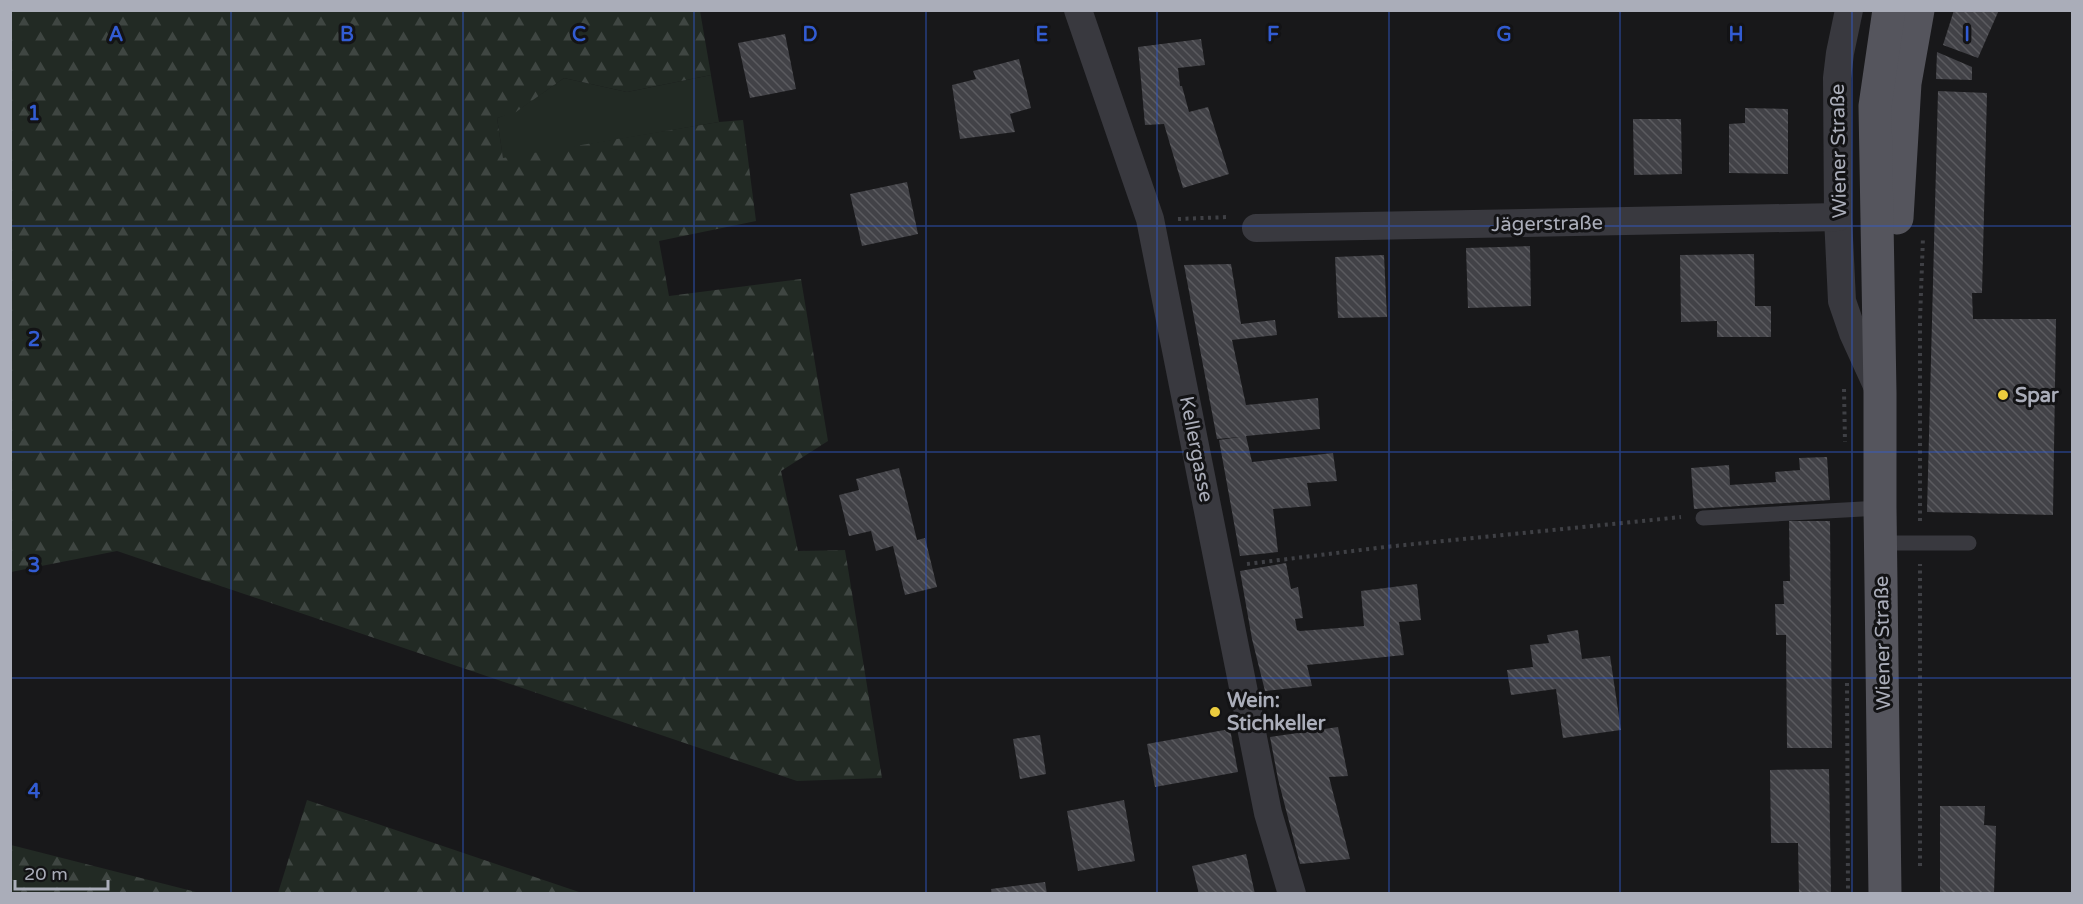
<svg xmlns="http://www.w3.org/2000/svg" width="2083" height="904" font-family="'Varela Round',sans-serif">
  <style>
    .grass { fill: #222a24 }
    .forest { fill: url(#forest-firs) }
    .building { fill: url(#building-back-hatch) }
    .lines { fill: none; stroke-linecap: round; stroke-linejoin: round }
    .path { stroke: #3f4045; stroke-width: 4; stroke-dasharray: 3 4.5; stroke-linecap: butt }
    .service { stroke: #39393f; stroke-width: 15 }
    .minor { stroke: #39393f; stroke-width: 28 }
    .primary { stroke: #55555d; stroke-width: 33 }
    .grid { fill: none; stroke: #325cd3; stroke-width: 1.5; stroke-opacity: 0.55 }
    .poi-dot { fill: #ebcc3e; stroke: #131315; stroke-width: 2 }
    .labels { text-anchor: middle; stroke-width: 6; stroke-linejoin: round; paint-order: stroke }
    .street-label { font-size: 20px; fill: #aaadb9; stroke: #131315 }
    .poi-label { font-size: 20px; font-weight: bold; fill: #aaadb9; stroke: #131315; text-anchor: start }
    .grid-label { font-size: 20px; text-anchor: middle; font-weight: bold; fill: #325cd3; stroke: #131315; stroke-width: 6; stroke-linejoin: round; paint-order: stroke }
  </style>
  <defs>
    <pattern id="forest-firs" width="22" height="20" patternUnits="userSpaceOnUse" patternTransform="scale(1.5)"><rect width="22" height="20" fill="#222a24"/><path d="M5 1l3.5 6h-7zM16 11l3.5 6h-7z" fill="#3f4642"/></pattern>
    <pattern id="building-back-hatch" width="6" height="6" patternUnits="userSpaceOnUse" patternTransform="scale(1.5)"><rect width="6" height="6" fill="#424247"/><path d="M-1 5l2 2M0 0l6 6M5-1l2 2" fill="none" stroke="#5b5b5f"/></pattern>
  </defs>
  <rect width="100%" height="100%" fill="#18181a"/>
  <path class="grass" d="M711,75L719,122L503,159L497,118L518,110L564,78L627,92Z"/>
  <g class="forest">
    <path d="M11,10L700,11L711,75L627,92L564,78L516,112L497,118L503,158L719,122L743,120L756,221L659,241L669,296L801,279L828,441L781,471L798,551L845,550L882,778L797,781L117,551L11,572Z"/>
    <path d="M307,800L582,893H278Z"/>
    <path d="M11,845L200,893H11Z"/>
  </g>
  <g class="building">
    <path d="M1954,10H1999L1978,58L1943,45Z"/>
    <path d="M785,34L796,89L750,98L738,43Z"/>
    <path d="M1201,39L1205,65L1178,68L1180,86H1182L1189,112L1208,107L1229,174L1183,188L1164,124L1145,125L1138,47Z"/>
    <path d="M1937,52L1972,67V80L1936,79Z"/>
    <path d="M1019,59L1031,108L1010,114L1015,132L960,139L952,85L976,79L973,71Z"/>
    <path d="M1938,91L1987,93L1982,293H1972L1973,319H2056L2053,515L1927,512Z"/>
    <path d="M1745,108L1788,109V174L1729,173V124L1745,123Z"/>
    <path d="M1633,119H1681L1682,174L1634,175Z"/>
    <path d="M907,182L918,234L862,246L850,194Z"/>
    <path d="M1530,246L1531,306L1468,308L1466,248Z"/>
    <path d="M1754,254L1755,306H1771V337H1717V321L1681,322L1680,255Z"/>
    <path d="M1384,255L1387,317L1338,318L1335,257Z"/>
    <path d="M1231,264L1241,324L1275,320L1277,335L1232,340L1246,405L1318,398L1320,429L1246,436L1252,462L1333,453L1337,481L1307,483L1311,506L1273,509L1278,552L1240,556L1219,440L1240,437L1217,439L1184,265Z"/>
    <path d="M1827,457L1830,500L1694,509L1691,468L1729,465L1730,485L1776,482L1775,472L1800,470L1799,458Z"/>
    <path d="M899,468L917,540L925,538L937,587L905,595L893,546L876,551L871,531L849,536L839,495L859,490L856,479Z"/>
    <path d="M1789,521H1830L1832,748H1787L1786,635H1776L1775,604H1784L1783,581H1790Z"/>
    <path d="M1286,563L1291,589L1298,587L1303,618L1295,619L1297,630L1300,631L1364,626L1361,591L1417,584L1421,620L1399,622L1404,655L1307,665L1312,686L1265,691L1252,639L1240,571Z"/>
    <path d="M1578,630L1582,659L1610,656L1621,730L1563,738L1556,689L1511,695L1507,670L1533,667L1530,645L1549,643L1547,635Z"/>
    <path d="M1338,727L1348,776L1329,777L1350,859L1300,864L1278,779L1270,737Z"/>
    <path d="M1230,729L1238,772L1155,787L1147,744Z"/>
    <path d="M1040,735L1046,774L1020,779L1013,739Z"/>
    <path d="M1829,769L1831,894H1799L1798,843H1771L1770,770Z"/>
    <path d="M1124,800L1135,861L1078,871L1067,811Z"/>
    <path d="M1940,806H1985L1984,825L1996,826L1994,894H1940Z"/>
    <path d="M1246,854L1255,894H1199L1192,866Z"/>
    <path d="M1045,882L1047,894H992L991,889Z"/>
  </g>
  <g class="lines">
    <g class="path">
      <path d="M1178,219L1228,217"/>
      <path d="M1844,389L1845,442"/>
      <path d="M1920,521V320L1923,237"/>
      <path d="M1247,564L1385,547L1681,517"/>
      <path d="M1847,683L1848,894"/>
      <path d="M1920,866V564"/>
    </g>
    <g class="service">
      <path d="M1703,518L1880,508"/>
      <path d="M1880,543H1969"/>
    </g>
    <g class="minor">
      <path d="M1078,10L1150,219L1268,813L1292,894"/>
      <path d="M1849,10L1840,53L1837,78L1838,217L1842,301L1853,333L1879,390"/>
      <path d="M1256,228L1838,217"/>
    </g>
    <g class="primary">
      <path d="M1897,218L1905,83L1918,10"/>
      <path d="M1885,894L1880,508V393L1875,106L1889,10"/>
    </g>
  </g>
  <path class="grid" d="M231,10V894M463,10V894M694,10V894M926,10V894M1157,10V894M1389,10V894M1620,10V894M1852,10V894M10,226H2072M10,452H2072M10,678H2072"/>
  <g class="poi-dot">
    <circle cx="2003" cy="395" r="6"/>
    <circle cx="1215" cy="712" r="6"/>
  </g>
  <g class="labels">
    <g class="street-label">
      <text transform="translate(1838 151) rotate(-91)" y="7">Wiener Straße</text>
      <text transform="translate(1547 223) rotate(-1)" y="7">Jägerstraße</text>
      <text transform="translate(1197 449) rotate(79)" y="7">Kellergasse</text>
      <text transform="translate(1882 643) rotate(-91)" y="7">Wiener Straße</text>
    </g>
    <g class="poi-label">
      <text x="2015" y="402">Spar</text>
      <text x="1227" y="707">Wein:<tspan x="1227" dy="23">Stichkeller</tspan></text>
    </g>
  </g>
  <g class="grid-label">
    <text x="116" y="41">A</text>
    <text x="347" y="41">B</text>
    <text x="579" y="41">C</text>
    <text x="810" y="41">D</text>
    <text x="1042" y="41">E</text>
    <text x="1273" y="41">F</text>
    <text x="1504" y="41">G</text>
    <text x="1736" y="41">H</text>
    <text x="1967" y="41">I</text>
    <text x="34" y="120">1</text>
    <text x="34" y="346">2</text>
    <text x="34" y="572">3</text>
    <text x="34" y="798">4</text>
  </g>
  <rect width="2083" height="904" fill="none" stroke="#aaadb9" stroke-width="24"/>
  <path d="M15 880v9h93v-9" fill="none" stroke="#aaadb9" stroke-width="3"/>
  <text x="24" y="880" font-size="18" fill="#aaadb9" stroke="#131315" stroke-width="4.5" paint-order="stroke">20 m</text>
</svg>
